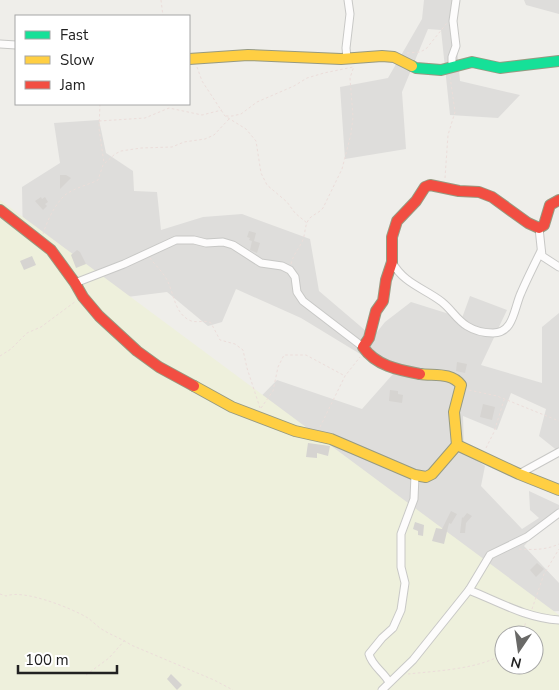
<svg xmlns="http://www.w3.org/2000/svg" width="559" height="690" font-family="'Nunito Sans',sans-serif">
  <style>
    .residential { fill: #dedddb }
    .farmland { fill: #eef0dc; fill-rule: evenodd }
    .building { fill: #d6d4d1 }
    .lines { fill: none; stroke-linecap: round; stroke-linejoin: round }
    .street-casing { stroke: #c8c8c6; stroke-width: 9 }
    .fast-casing { stroke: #979a80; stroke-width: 12 }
    .slow-casing { stroke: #979a80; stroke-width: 12 }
    .jam-casing { stroke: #979a80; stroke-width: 12 }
    .path { stroke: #ecddda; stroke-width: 1; stroke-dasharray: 2.5 2.5; stroke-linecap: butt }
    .street { stroke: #fdfcfc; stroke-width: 7 }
    .fast { stroke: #16e098; stroke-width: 10 }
    .slow { stroke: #ffcf43; stroke-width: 10 }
    .jam { stroke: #f24e42; stroke-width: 10 }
  </style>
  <rect width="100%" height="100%" fill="#efeeea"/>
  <g class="residential">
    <path d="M424,0H455L453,5L460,81L520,95L498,118L450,115L441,30L428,29L402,92L406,149L345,159L340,87L388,78L422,19Z"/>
    <path d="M524,0H559V14L526,5Z"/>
    <path d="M99,120L106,153L133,171L134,191L157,192L161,230L203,217L242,214L310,239L319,291L373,337L385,322L411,302L462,318L470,296L507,310L481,365L542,383V327L559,313V452L539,436L546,409L511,393L497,430L463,416L464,452L485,466L481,486L522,529L539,518L530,510L529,491L559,505V508L524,546L559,583V611L542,612L231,427L277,380L362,409L393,374L301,318L236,289L222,322L208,326L167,292L55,306L23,245L22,187L60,163L54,123Z"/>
  </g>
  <path class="farmland" d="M0,200L559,615V690H0ZM504,635H534V665H504Z"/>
  <g class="building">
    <path d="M60,175H66L71,178L60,189Z"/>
    <path d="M41,197L42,199L45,197L48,202L45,204L47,206L43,210L35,201Z"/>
    <path d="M249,231L256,233L254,241L260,243L257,253L250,250L252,241L249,240L250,238L247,237Z"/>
    <path d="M77,250L80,252L86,264L76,268L71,255Z"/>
    <path d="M32,256L36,265L24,270L20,261Z"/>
    <path d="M457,362L467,364L465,373L456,371Z"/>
    <path d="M390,390L398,391V394L403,395L402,403L389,401Z"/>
    <path d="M483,404L495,407L492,420L480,417Z"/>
    <path d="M308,443L330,446L328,456L317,453V458L306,457Z"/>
    <path d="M451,511L457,514L451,524L449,523L444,544L432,541L436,528L442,529Z"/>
    <path d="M467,513L472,516L466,523L465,533H460L462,517L463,518Z"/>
    <path d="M415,522L424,525L423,536L418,535V531L413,529Z"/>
    <path d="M537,563L544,569L536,577L530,570Z"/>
    <path d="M171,674L182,685L177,690L167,679Z"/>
  </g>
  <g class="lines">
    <defs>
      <g id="street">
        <path d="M0,44L16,45"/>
        <path d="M347,58L346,48L350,14L348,0"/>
        <path d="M452,68V57L456,46L453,21L456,0"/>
        <path d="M539,228L542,256L559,267"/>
        <path d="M392,262C404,284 424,288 442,302C451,309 457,320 467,326C475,331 483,333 493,333C514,333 514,308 521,293C527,279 534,265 541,251"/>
        <path d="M75,283L124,264L176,240H194L206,243L223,242L233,245L261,263L282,266L290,270L295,277L297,292L303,301L363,347"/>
        <path d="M519,474L559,452"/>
        <path d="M469,590C499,602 526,618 559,620"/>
        <path d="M389,682C383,671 372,666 369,654L382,638L393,628L401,610L405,583L401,567V534L414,499L415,475"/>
        <path d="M382,690L413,660L469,590L490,555L527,537L559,513"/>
      </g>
      <path id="fast" d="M412,66L416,68L441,70L472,62L500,68L559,61"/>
      <g id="slow">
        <path d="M189,59L248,55L341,59L382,56L394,57L412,66"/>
        <path d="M420,374C434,376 451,372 461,385L454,412L457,445L519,474L559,490"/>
        <path d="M194,386L232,407L295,431L331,439L415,475L426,477L432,474L457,445"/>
      </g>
      <g id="jam">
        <path d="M0,210L51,250L75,283L83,297L99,316L137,351L159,367L194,386"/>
        <path d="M420,374C399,370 376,366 363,347L369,338L376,311L383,301L386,280L392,262V237L397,221L416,201L425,187L430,185L459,191L479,192L492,197L528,223L539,228L544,225L550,205L559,200"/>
      </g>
    </defs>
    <use href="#street" class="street-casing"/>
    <use href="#fast" class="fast-casing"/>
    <use href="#slow" class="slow-casing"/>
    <use href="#jam" class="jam-casing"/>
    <g class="path">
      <path d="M161,0L163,16"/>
      <path d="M407,53L420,52L426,49L447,23"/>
      <path d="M197,67L202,81L225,116L246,129L256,141L261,173L267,185L287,202L295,213L307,223"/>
      <path d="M100,104L99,129L104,163"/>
      <path d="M226,116H232L241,114L257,102L294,86L307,78L324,73L353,67"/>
      <path d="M99,121L145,118L169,108L202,115L222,110"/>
      <path d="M445,178L448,135L455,112L450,76"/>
      <path d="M43,234C47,221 55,204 65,195C74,188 88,185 98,180L103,165L115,154L121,151L141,148L172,147L184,142L205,139L214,135L229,119"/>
      <path d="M150,258C155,265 163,272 167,280C174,293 174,312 189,320C196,324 204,319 211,323L220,340L235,344L243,350L247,368L260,408"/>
      <path d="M291,264C293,255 298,250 302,242C306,234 304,224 310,218C314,214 319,213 323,208L342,169L351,134L353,117L350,78L354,66"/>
      <path d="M0,356L11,349L27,333L41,327L76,301"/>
      <path d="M469,390L497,396L559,421"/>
      <path d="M261,408L273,391L278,367L284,355H306L345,376"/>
      <path d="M320,427L345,376L360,357"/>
      <path d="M486,448L494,432L504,400"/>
      <path d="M519,549C533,550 546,550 559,544"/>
      <path d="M0,594L6,596C24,589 71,608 88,618C92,621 96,625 100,628C110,635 121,638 131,645L214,680L233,690"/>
      <path d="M532,609L544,574L559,549"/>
      <path d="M521,635L526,622"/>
      <path d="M408,674C435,671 482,669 504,653"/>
      <path d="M86,675L109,658L125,640"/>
    </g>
    <use href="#street" class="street"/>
    <use href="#fast" class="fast"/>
    <use href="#slow" class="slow"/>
    <use href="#jam" class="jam"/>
  </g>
  <rect x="15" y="15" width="175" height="90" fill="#ffffff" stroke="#a6a6a6"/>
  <rect x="25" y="31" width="25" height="8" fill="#16e098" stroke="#a6a6a6"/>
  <text x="60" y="40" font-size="15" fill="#212121">Fast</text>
  <rect x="25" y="56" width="25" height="8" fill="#ffcf43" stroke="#a6a6a6"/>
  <text x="60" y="65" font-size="15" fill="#212121">Slow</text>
  <rect x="25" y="81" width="25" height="8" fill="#f24e42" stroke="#a6a6a6"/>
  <text x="60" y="90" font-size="15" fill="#212121">Jam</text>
  <g transform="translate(519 650) rotate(193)"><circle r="24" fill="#ffffff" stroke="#a6a6a6"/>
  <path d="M0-4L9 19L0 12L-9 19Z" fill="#696967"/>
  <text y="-8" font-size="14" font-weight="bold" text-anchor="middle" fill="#212121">N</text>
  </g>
  <path d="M18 665v8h99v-8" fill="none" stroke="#212121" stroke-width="2.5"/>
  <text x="25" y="665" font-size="15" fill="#212121" stroke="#ffffff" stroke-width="4" paint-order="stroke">100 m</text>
</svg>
